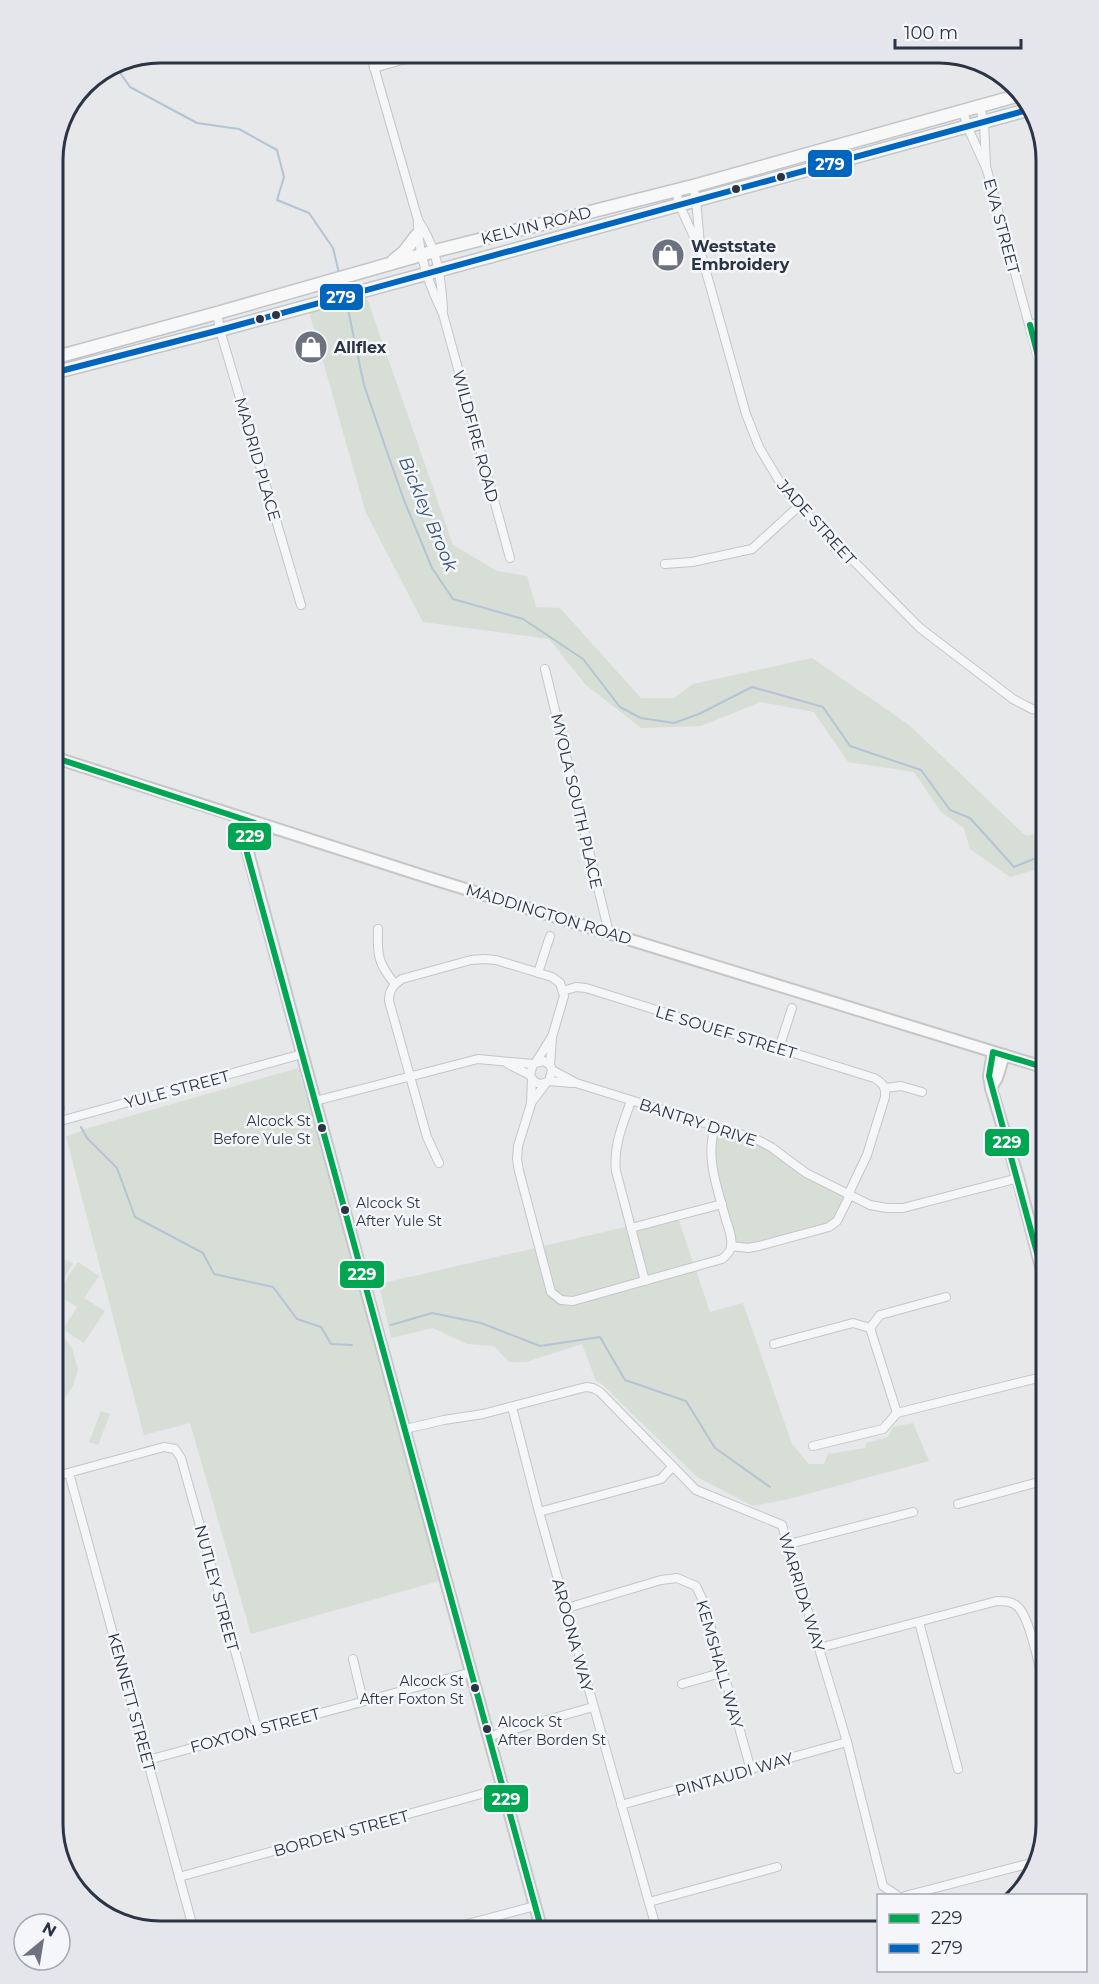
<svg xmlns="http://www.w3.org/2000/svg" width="1099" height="1984" font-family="Montserrat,sans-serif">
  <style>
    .green { fill: #d6ded6 }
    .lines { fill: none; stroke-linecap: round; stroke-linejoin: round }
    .stream { stroke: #b4c4d5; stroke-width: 2 }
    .street-casing { stroke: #c4c6c8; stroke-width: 10 }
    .secondary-casing { stroke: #c4c6c8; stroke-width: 14 }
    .primary-casing { stroke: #c2c5c8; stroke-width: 15 }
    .street { stroke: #f5f6f7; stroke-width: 8 }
    .secondary { stroke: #f8f8f8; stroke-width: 10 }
    .primary { stroke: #f8f8f8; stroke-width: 12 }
    .bus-1-casing { stroke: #f4f6f9; stroke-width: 10 }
    .bus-2-casing { stroke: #f4f6f9; stroke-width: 10 }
    .bus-1 { stroke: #00a651; stroke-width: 6 }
    .bus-2 { stroke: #0065bd; stroke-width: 6 }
    .bus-dot { fill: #2b3445; stroke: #f4f6f9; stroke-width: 2 }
    .labels { text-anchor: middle; stroke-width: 5; stroke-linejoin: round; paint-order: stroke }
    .bus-label { font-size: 14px; fill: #2b3445; stroke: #f4f6f9; text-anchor: end }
    .street-label { font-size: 16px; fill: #2b3445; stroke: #f4f6f9 }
    .poi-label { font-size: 16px; font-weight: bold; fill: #2b3445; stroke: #f4f6f9; text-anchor: start }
    .water-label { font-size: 18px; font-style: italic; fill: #34527a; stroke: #f4f6f9 }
    .rim { fill: none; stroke: #2b3445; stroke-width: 3 }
    .line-badge { stroke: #f4f6f9; stroke-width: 2 }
    .badge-label { font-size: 16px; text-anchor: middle; font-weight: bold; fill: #fff }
  </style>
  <rect width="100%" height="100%" fill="#e6e8ea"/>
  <g class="green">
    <path d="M367,298L453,545L497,571L527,576L536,607L560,608L641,698H674L693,684L812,658L909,725L1026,836L1046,831V867L1010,877L970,849L964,828L941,812L914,772L848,762L814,712L761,702L701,726L641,728L586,685L549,639L423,622L366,513L309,312Z"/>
    <path d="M298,1068L402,1437L439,1581L251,1634L190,1423L144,1435L66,1137L85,1129Z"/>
    <path d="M715,1127L766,1144L798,1167L850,1195L837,1221L743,1247L731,1246L715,1177Z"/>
    <path d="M677,1215L710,1312L743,1303L792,1444L809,1464H824L828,1454L865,1448L866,1443L888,1437L893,1427L913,1423L929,1461L785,1500L753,1506L697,1477L602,1384L596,1381L582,1344L526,1362H509L494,1346L467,1344L433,1328L391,1338L379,1284Z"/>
    <path d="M54,1256L73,1263L62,1282L53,1277Z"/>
    <path d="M78,1262L99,1276L84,1298L105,1311L84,1343L63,1329L77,1307L57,1294L53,1296V1280L62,1286Z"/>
    <path d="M53,1305C59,1314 65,1321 59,1331L72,1348L78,1369L73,1386L53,1414Z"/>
    <path d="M101,1411L110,1414L98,1445L89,1442Z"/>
  </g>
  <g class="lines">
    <g class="stream">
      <path d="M114,64L130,87L197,123L239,129L277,150L284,177L277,200L309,213L333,248L339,273"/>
      <path d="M346,300L364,385L386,449L404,500L432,568L453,599L523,619L583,659L620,707L641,718L674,723L699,714L752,687L823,707L850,746L921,770L950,810L970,818L1014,867L1046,854"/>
      <path d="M53,1045L64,1109"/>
      <path d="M81,1127L87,1138L117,1168L135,1217L203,1253L214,1274L273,1287L297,1319L321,1327L331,1344L352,1345"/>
      <path d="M391,1325L432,1313L481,1323L540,1346L600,1337L625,1380L686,1401L715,1448L770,1487"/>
    </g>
    <defs>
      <g id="street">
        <path d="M370,53L418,220C437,249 441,275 443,309"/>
        <path d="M374,68L427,53"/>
        <path d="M980,107L984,123L986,165"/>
        <path d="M963,111L968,128L987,170L1046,387"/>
        <path d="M693,186L696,199L700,245"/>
        <path d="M676,190L679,204L700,250L746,414L759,447L778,479L799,506L920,628L1013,699L1032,709L1046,712"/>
        <path d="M418,220C417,253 429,285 443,314L510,558"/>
        <path d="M217,313L220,330L301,605"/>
        <path d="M1030,325L1046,320"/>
        <path d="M665,564L692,562L752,549L799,506"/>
        <path d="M545,669L609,933"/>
        <path d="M378,929C377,954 378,964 395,984"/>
        <path d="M538,973L550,936"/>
        <path d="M563,991L576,987L586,988L874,1078C883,1083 886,1087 885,1097L867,1155L848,1195"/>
        <path d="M779,1048L792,1008"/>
        <path d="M536,1062L551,1038"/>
        <path d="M508,1064L530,1075"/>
        <path d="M552,1070L549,1081C541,1086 534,1084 530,1075L533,1064L544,1061L550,1065L552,1070L576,1083L756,1139L771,1147L806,1173L870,1205L887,1208H903L1018,1178"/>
        <path d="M532,1079L531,1104L518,1146L517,1159L519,1171L551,1292L561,1300L573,1301L722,1259C726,1256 729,1253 731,1248C733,1239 729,1229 726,1220C718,1190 705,1158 715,1127"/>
        <path d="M549,1081L572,1083"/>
        <path d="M885,1088L901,1086L922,1092"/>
        <path d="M315,1101L478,1059L533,1064"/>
        <path d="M631,1101C623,1124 613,1146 616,1171L645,1281"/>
        <path d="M531,1103L546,1083"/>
        <path d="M53,1123L302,1054"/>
        <path d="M439,1163L427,1137L389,1001C389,990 393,985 402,979L471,960L484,959L496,960L552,977L560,983L564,996L552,1037L550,1065"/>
        <path d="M631,1228L722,1204"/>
        <path d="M731,1246L748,1248L759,1246L829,1227L837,1221L850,1195"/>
        <path d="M870,1328L880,1315L946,1297"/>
        <path d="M774,1344L853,1323L870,1328L897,1413L1046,1376"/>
        <path d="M512,1407L539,1512L657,1931"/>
        <path d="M405,1429L444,1420L483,1414L586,1387L593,1388L600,1392L696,1490L782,1525L847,1742L883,1886L898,1896"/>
        <path d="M813,1446L883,1429L897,1413"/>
        <path d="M69,1473L194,1931"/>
        <path d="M53,1477L164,1447L175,1449L181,1458L257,1729"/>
        <path d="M958,1504L1046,1480"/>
        <path d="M539,1512L661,1479L672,1467"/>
        <path d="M789,1544L913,1512"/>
        <path d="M567,1608L661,1580L677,1578L696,1586L704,1603L751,1770"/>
        <path d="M919,1622L958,1769"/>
        <path d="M819,1648L997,1601C1005,1601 1013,1601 1019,1608C1031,1621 1041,1675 1046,1695"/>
        <path d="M353,1659L363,1701"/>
        <path d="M682,1684L724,1672"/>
        <path d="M490,1736L593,1707"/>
        <path d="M148,1760L472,1672"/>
        <path d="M621,1805L847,1742"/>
        <path d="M179,1877L503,1788"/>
        <path d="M905,1896L1035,1862"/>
        <path d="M649,1902L777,1867"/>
        <path d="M441,1931L535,1906"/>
      </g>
      <g id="secondary">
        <path d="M53,757L433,879L1046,1068"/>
        <path d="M244,819L242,837L246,845L359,1264L542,1931"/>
        <path d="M246,845L250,838L255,823"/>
        <path d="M993,1052L989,1076L991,1088L1018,1178L1046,1286"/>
        <path d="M991,1088L997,1078L1004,1055"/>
      </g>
      <g id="primary">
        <path d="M394,260L404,252L417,235"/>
        <path d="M53,358L217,313L435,251L693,186L1020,95"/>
        <path d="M53,373L220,330L1031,109"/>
      </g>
    </defs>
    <use href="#street" class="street-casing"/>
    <use href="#secondary" class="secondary-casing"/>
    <use href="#primary" class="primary-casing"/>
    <use href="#street" class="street"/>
    <use href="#secondary" class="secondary"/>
    <use href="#primary" class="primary"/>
    <defs>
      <g id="bus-1">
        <path d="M1030,325L1046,387"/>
        <path d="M53,757L255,823L246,845L247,853L542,1931"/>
        <path d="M1046,1068L993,1052L989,1076L1046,1286"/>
      </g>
      <path id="bus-2" d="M53,373L220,330L1031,109"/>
    </defs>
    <use href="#bus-1" class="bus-1-casing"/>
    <use href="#bus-2" class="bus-2-casing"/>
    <use href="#bus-1" class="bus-1"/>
    <use href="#bus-2" class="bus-2"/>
  </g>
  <defs>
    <symbol id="shop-disc" viewBox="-11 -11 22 22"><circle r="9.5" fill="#6c737f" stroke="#f4f6f9"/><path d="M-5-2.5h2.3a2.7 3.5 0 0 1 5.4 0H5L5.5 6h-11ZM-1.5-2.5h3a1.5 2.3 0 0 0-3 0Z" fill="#fff"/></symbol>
  </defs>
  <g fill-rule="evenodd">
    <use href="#shop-disc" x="649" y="236" width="38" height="38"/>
    <use href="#shop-disc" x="292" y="328" width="38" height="38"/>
  </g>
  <g class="bus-dot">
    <circle cx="781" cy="177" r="5"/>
    <circle cx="736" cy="189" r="5"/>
    <circle cx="276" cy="315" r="5"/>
    <circle cx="260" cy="319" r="5"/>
    <circle cx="322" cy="1128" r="5"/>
    <circle cx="345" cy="1210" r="5"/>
    <circle cx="475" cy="1688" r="5"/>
    <circle cx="487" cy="1729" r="5"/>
  </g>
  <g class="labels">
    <g class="bus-label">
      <text x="311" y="1126">Alcock St<tspan x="311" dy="18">Before Yule St</tspan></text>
      <text x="356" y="1208" text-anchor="start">Alcock St<tspan x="356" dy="18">After Yule St</tspan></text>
      <text x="464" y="1686">Alcock St<tspan x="464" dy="18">After Foxton St</tspan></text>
      <text x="498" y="1727" text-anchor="start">Alcock St<tspan x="498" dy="18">After Borden St</tspan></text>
    </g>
    <g class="street-label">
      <text transform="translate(536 225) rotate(-14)" y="6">KELVIN ROAD</text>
      <text transform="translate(1002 226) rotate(75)" y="6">EVA STREET</text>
      <text transform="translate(476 436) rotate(75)" y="6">WILDFIRE ROAD</text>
      <text transform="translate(258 459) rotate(74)" y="6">MADRID PLACE</text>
      <text transform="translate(817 522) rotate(48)" y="6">JADE STREET</text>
      <text transform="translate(577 801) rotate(77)" y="6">MYOLA SOUTH PLACE</text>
      <text transform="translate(549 914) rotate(17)" y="6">MADDINGTON ROAD</text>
      <text transform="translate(726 1032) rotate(17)" y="6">LE SOUEF STREET</text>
      <text transform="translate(177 1089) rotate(-15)" y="6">YULE STREET</text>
      <text transform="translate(698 1122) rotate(18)" y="6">BANTRY DRIVE</text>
      <text transform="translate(217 1588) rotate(75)" y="6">NUTLEY STREET</text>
      <text transform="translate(802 1592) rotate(73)" y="6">WARRIDA WAY</text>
      <text transform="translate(573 1635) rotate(75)" y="6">AROONA WAY</text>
      <text transform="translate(720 1664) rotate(74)" y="6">KEMSHALL WAY</text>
      <text transform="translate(132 1702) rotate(75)" y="6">KENNETT STREET</text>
      <text transform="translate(255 1730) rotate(-15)" y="6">FOXTON STREET</text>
      <text transform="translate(734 1774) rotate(-16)" y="6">PINTAUDI WAY</text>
      <text transform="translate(341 1833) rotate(-15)" y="6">BORDEN STREET</text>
    </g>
    <g class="poi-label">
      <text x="691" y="252">Weststate<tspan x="691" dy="18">Embroidery</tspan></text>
      <text x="334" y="353">Allflex</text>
    </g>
    <g class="water-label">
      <text transform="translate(428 514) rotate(67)" y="6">Bickley Brook</text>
    </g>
  </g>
  <path d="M0 0H1099V1984H0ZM160 63H939A97 97 0 0 1 1036 160V1824A97 97 0 0 1 939 1921H160A97 97 0 0 1 63 1824V160A97 97 0 0 1 160 63Z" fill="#e4e6eb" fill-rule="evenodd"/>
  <path class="rim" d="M160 63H939A97 97 0 0 1 1036 160V1824A97 97 0 0 1 939 1921H160A97 97 0 0 1 63 1824V160A97 97 0 0 1 160 63Z"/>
  <g class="line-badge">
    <rect x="807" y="149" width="46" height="29" rx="6" fill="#0065bd"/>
    <rect x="319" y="283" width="45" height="28" rx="6" fill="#0065bd"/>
    <rect x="227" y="822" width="45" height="29" rx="6" fill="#00a651"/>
    <rect x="984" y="1128" width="46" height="29" rx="6" fill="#00a651"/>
    <rect x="339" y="1260" width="46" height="29" rx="6" fill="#00a651"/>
    <rect x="483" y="1784" width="46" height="29" rx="6" fill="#00a651"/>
  </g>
  <g class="badge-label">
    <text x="830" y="170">279</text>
    <text x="341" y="303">279</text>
    <text x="250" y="842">229</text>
    <text x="1007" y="1148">229</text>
    <text x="362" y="1280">229</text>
    <text x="506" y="1805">229</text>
  </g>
  <rect x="877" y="1894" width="210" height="78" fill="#f4f6f9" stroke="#a4a8b1" stroke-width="1.5"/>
  <rect x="889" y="1914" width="30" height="9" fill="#00a651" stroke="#a4a8b1" stroke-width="1.5"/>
  <text x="931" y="1924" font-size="18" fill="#2b3445">229</text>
  <rect x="889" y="1944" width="30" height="9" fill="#0065bd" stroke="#a4a8b1" stroke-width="1.5"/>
  <text x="931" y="1954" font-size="18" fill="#2b3445">279</text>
  <g transform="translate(42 1942) rotate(30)"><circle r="28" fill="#f4f6f9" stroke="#a4a8b1" stroke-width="1.5"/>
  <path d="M0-4.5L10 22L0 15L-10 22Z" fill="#6c737f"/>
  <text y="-9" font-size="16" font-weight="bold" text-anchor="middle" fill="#2b3445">N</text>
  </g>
  <path d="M895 39v9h126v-9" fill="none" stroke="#2b3445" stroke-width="3"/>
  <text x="904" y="39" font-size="18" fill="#2b3445" stroke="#f4f6f9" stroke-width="4.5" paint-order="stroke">100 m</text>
</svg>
